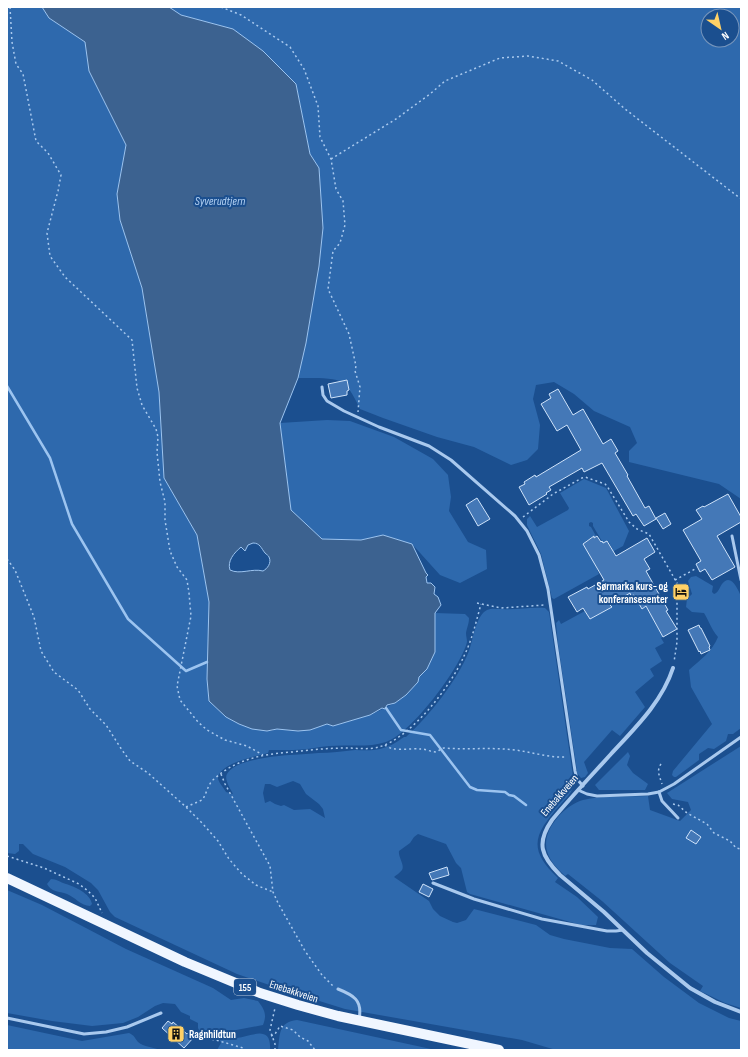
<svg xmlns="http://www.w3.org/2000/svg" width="748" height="1057" font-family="'Sofia Sans Condensed',sans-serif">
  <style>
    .green { fill: #2e69ad; fill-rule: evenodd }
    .water { fill: #3c6290; stroke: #9cc4f0; fill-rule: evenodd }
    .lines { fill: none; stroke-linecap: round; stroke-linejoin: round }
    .stream { stroke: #9cc4f0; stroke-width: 2.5 }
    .building { fill: #4478b7; stroke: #cfe3fa }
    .path { stroke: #a9c9ee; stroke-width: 1.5; stroke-dasharray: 2 3; stroke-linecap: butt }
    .lane { stroke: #a9c9ee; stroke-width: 3 }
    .street { stroke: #a9c9ee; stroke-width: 4 }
    .primary { stroke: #f0f6ff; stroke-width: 10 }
    .labels { text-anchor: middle; stroke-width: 4; stroke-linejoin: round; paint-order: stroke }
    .shield { fill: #1b4f8f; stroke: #bbcadd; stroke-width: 1 }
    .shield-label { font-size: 10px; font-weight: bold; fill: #fff }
    .poi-label { font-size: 11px; font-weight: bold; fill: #fff; stroke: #1b4f8f; text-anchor: end }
    .street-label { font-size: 11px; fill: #fff; stroke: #1b4f8f }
    .water-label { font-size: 12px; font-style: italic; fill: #b5d3f5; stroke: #1b4f8f }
  </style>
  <rect width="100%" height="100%" fill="#1b4f8f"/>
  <g class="green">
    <path d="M7,7H42L49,18L85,42L89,71L126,145L117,194L120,220L142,288L159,392L164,478L197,535L209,602L207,679L209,701L226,717L239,724L252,729L271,731L277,729L310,730L327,724L333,726L370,715L395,703L406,695L415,685L419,677L427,669L435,652V613L465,614L469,618C469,624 467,627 466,633C466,636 467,639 467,642C461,667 411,734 386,742C368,748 348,744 329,746C317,747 305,750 293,750C285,750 277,750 269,750L268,753C257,756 219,763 218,778C218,782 224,788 226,792L233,794C230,788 224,779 227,774C238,755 299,755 318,753C331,753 343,751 355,750C363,750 371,751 380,749C389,747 397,742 404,737H406C430,715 457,681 469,651C473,640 476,615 487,610C491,608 497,609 502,609C516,610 530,607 545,608L549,612L574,783C573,792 567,797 561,804C535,833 526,848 558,878L555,882L577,897L598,917L596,925H581L470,894L467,892L461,868L456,863L446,844L418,834L414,837L410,843L399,851C398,857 405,865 402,870C400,873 396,875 394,877L429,901L433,909L440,916L453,922L457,923L466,920L474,909L536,925L550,935L564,939L610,948L632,949L664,977L699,1003L729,1018L741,1021V1050H556L522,1040L345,1009L281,989L237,974L115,917L110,912L98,890L91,883L65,867L33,854L23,844H19V851L15,854L7,853ZM293,781L300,784L306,794L319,804L323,809L325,818L310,809L294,810L284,805L281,806L275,804L270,801L265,803L263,793L265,784H270L277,787Z"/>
    <path d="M169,7H741V499L719,484L629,462V451L637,443L630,427L594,411L574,394L554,382L536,385L533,399L540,425L538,449L527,460L511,465L474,447L437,437L383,418L360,409C355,399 351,389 342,382C335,377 307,378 298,378L306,343L319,266V169L310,154L296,84L233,29L181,15ZM708,16H732V40H708Z"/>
    <path d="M327,420L350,421L394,437L433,459L448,475L451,497L449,511L468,542L486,550L487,569L460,583L440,575L412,544L383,535L361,540L322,539L291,510L280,423Z"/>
    <path d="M584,479L606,488L629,531L623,546L612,552L608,551L612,548L608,541L603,543L593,526V523L591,522L589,523V526L591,527L596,536L586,541L599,574L554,599L552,598L541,554L527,525V519L530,516L537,527L568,510L569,508L560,493Z"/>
    <path d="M696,576L713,586L712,592L714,594C719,592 719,588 722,584C731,572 738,590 741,596V728L733,734H728L726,741L714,749L708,748L699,754V760L676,777H674L672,775L673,771L712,724L691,687L689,670C700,660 712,652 718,637C711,629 709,621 704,613L692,612L686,607L687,599L692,594L688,581L691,577Z"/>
    <path d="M630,593L632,596L638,593L642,608L646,606L663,637L661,638L664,643L655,648L662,661L650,669L654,676L635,692L645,707L620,736L612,730L584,762L588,773L585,777L581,778L577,773L576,764L558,644L556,623L559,620L561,624L585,611L590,619L611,607L610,605Z"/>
    <path d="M741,746V1008L725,1003L700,991L703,986L670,963L602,901L568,874L565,876C558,869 550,862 547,851C541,831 564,805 583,800C602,795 628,797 648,796L650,810L680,821L691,810L688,802L672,799L667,793Z"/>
    <path d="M628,752L630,756L627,765L633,773L648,784L645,790H599L595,785Z"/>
    <path d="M51,879C56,879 60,882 66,884C75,887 90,893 92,904L90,906C81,906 75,897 67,894C59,891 51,892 47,884Z"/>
    <path d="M7,890L42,905L126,949L213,988L231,1000L244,998L258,1001C265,1010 267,1015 263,1025L231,1031L227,1034V1037C241,1044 272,1018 270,1050H217L221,1043L219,1038L214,1034H208L200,1032L198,1028V1023L190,1019V1016L181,1012L175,1004L163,1003L155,1006L138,1017L123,1023L92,1026L52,1021L7,1013Z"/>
    <path d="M297,1020L431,1049L435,1050H278C280,1035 278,1022 297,1020Z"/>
    <path d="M7,1025L82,1041L129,1033C135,1036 134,1037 138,1042C144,1047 153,1047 160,1050H7Z"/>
  </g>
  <path class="water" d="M42,7H169L181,15L233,29L263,51L296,84L310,154L319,168L323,228L319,266L306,343L298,378L280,423L291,510L322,539L361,540L383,535L412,544L426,573L428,575L426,577L427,583H431L435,587L434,594L438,597L441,605L435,613V652L427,669L419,677L418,682L406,695L395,703L387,705L385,709L382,708L370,715L333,726L327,724L310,730L298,731L277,729L267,731L252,729L239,724L226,717L209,701L207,679L209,602L197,535L164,478L159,392L142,288L120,220L117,194L126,145L89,71L85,42L49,18ZM253,543C260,543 261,548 265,553C266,554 269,556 269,557C272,563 267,569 263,571C252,568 240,575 230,570C227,561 234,553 241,547L245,551L248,545Z"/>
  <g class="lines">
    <g class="stream">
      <path d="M7,386L50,458L72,524L128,619L186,671L207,662"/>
      <path d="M386,708L401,730L430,735L470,787L477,790L505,792L509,795L514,796L526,805"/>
    </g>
  </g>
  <g class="building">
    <path d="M347,380L349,390L347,391V395L331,398L328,384Z"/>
    <path d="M558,389L573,415L583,409L603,444L611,439L618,451L615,453L628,475L627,476L645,508L649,506L656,519L644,526L636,514L633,516L602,463L584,472L582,468L549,487L551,490L546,493L547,494L529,505L519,487L525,484L524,482L535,475L536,477L581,450L567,425L557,431L541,404L551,398L549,394Z"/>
    <path d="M728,494L741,517V522L717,536L735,567L712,580L705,569L700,572L696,564L701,561L683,530L702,519L696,510L703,506L704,507Z"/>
    <path d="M477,498L490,519L478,526L466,505Z"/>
    <path d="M665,513L671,524L663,529L656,518Z"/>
    <path d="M594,536V538L597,536L601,542L602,541L603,543L607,541L616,556L647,538L655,552L644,559L650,569L646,571L668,610L666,611L677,629L663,637L646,606L642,609L634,595L631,596L630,593L610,605L612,607L590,619L583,608L577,612L568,597L587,587L588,589L604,580L583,544Z"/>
    <path d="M699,625L700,628H701L710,646L709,647L710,650L701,654L700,651L699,652L688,630Z"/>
    <path d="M691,830L701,837L696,844L686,838Z"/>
    <path d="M447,867L449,875L432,880L429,873Z"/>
    <path d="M423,884L433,889L429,897L419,892Z"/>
    <path d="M168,1021L172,1024L173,1022L187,1034L188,1033L194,1037L184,1048L162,1028Z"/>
  </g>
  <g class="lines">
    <g class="path">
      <path d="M10,7L12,42L16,64L23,74L36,141L48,153L61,175L58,191L47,233L50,256L65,277L132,340L137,388L142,405L156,429L158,437L157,452L160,482L165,502V520L170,551L177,567L187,580L189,593L191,616L177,686L180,700L198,722L207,730L225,740L247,746L263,755"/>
      <path d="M221,7L241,15L290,47L304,69L318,106L320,137L331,159L336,189L343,201L345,225L340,243L333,251L328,289L349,334L356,366L355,371L360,387L358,412"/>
      <path d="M331,159L396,119L430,94L445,81L500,58L528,56L558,61L592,80L625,109L741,199"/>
      <path d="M523,517L553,494L582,478L585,477L605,484L607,486L629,522L637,529L649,534L677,583V642L674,662"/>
      <path d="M7,559L15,570L34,617L41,651L54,672L78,690L90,709L106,725L122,750L130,761L148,773L186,807L203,824L218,841L229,859L242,874L256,885L273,892"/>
      <path d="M675,580L697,568"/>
      <path d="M477,603L501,608L545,605"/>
      <path d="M385,745C392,752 411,748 421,749C426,749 431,752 436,752C439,751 441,748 444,748C468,750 491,747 515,750C532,752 549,758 567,757"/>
      <path d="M661,764C656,771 660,777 662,784"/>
      <path d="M221,774L225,784L270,866L273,892L278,903L305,951L322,975L333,986"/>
      <path d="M673,804L678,805L687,813L707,824L714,833L730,841L736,848L741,849"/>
      <path d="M186,807L202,800C207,794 207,785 214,779C236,759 263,754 292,752C310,750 328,748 346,748C357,748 369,750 379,747C411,738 451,686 464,656C472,640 476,622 481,604"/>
      <path d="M7,856L44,868L79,884L88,891L95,898L102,913"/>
      <path d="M271,1036L275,1034L280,1026L293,1030L300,1037L308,1041L315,1050"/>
      <path d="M197,1037L216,1040L243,1048L245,1050"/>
      <path d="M275,1050V1044L270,1030L275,1008"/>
    </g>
    <g class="lane">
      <path d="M322,387L323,395L327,401L344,411L379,427L429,446L451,460L515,516L527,531L539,555L548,589L575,771L577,779L583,786"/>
      <path d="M732,536L741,580"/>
      <path d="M578,790L587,794L597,796L648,794L659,792L674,784L741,737"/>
      <path d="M659,792L662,801L678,818"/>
      <path d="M433,883L474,899L542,919L607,931H616L623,930"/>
      <path d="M338,989C353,995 363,1000 359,1019"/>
      <path d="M7,1018L84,1034L106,1032L127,1027L161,1013"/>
    </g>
    <path class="street" d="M673,668C662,702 635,728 611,754C591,776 571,797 552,820C536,843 541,856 560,875L604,912L647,953L690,988L715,1002L741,1012"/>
    <path class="primary" d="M7,878L185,962L260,993L298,1005L338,1016L499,1050"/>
  </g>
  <defs>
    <symbol id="hotel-square" viewBox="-11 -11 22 22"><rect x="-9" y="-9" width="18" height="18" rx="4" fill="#ffd166" stroke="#1b4f8f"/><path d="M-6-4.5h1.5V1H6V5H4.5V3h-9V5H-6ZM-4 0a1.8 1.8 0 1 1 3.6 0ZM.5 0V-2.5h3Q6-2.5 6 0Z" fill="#111"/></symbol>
    <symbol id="building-square" viewBox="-11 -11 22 22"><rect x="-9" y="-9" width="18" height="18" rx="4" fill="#ffd166" stroke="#1b4f8f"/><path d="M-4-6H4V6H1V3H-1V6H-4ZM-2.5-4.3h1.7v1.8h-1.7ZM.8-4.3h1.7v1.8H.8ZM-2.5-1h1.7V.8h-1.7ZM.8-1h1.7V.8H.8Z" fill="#111"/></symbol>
  </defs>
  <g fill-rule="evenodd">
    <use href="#hotel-square" x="671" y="582" width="20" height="20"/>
    <use href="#building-square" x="166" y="1024" width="20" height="20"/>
  </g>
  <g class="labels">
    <rect class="shield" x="234" y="979" width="22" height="16" rx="3"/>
    <g class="shield-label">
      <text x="245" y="991">155</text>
    </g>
    <g class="poi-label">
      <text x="668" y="590">Sørmarka kurs- og<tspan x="668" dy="13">konferansesenter</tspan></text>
      <text x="189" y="1038" text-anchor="start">Ragnhildtun</text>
    </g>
    <g class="street-label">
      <text transform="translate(559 795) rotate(-49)" y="4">Enebakkveien</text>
      <text transform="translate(294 991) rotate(18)" y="4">Enebakkveien</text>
    </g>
    <g class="water-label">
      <text x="220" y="205">Syverudtjern</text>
    </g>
  </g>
  <rect width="748" height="1057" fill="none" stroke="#ffffff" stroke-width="16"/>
  <g transform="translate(720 28) rotate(146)"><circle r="19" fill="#1b4f8f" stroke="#7695bc"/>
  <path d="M0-3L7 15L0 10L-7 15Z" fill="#ffd166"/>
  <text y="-6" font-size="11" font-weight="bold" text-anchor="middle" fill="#ffffff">N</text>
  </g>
</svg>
